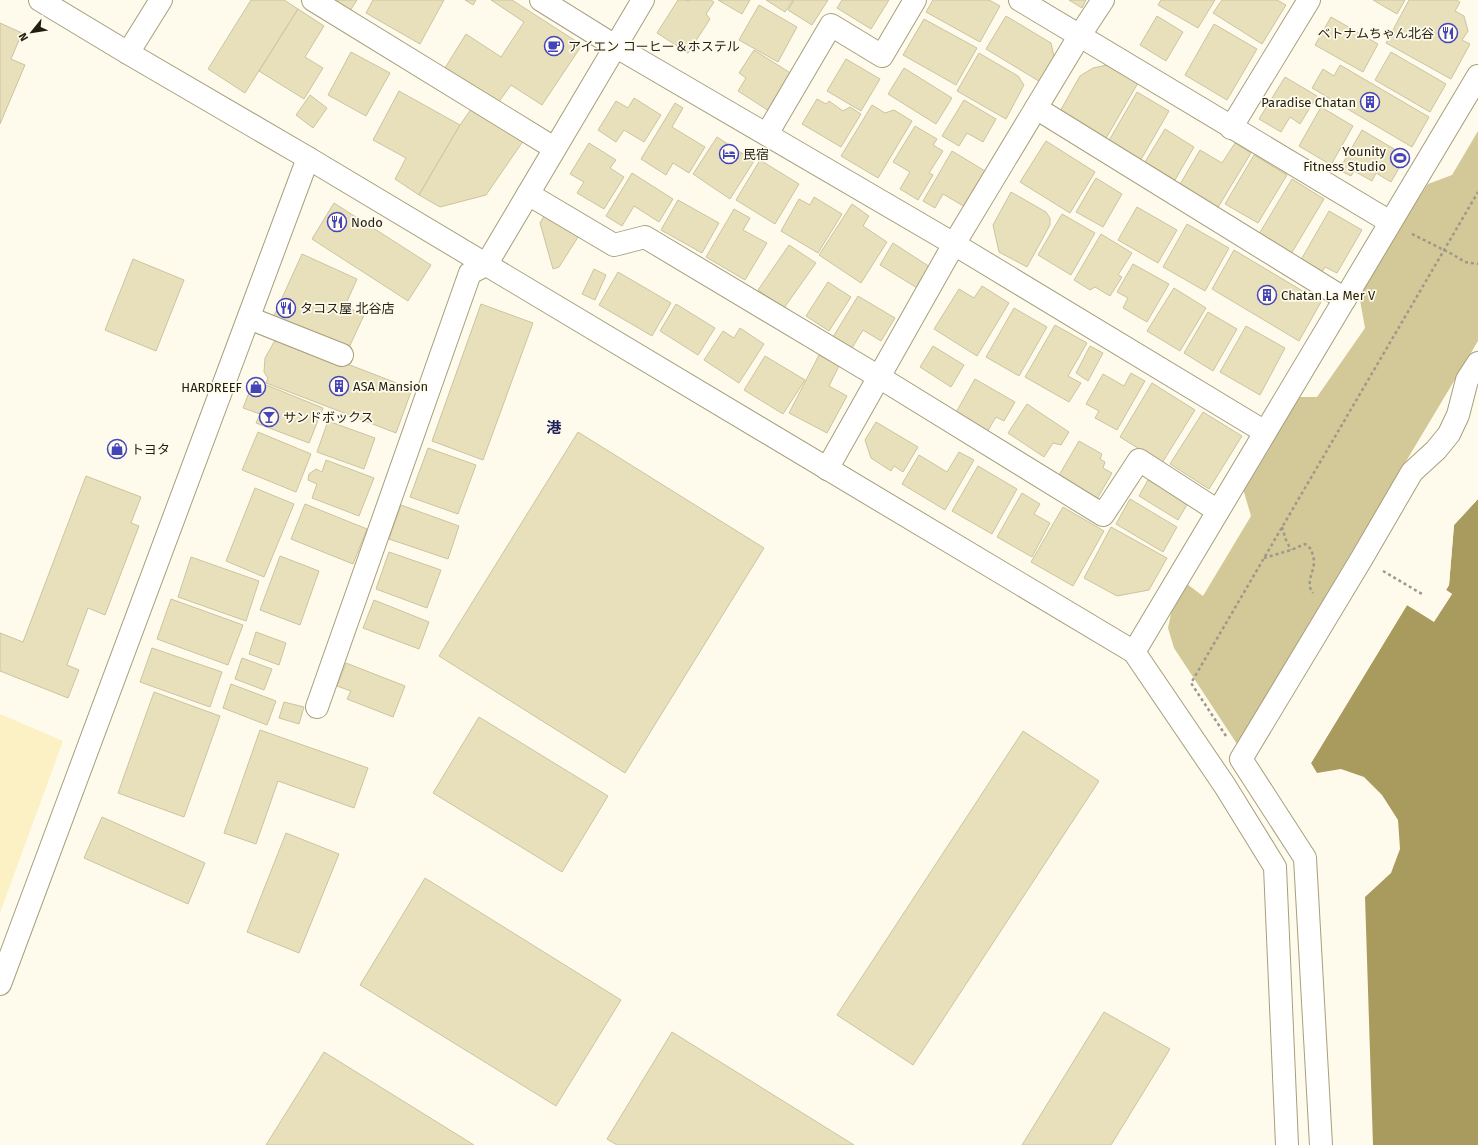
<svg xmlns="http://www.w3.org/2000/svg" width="1478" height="1145" font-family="'Fira Sans','Noto Sans JP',sans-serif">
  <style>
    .built { fill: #fcf1c4 }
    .green { fill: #d3c897 }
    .water { fill: #a99b5e }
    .pier { fill: #fefbec }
    .building { fill: #e8e0bb; stroke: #ccc4a0 }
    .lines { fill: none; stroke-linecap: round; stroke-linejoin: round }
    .minor-casing { stroke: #a79f7c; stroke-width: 24 }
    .path { stroke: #9c998a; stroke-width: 2.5; stroke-dasharray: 3 3; stroke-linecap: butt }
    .minor { stroke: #fff; stroke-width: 22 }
    .labels { text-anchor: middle; stroke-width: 3.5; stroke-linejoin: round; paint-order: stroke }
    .poi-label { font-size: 13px; fill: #211e10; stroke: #fefbec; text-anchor: start }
    .quarter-label { font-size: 15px; font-weight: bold; fill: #20215a; stroke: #fefbec }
  </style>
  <rect width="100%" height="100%" fill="#fefbec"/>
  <path class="built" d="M0,714L63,741L0,913Z"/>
  <path class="green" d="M1478,131V341L1237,744L1174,648L1168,628L1174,599L1183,581L1203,596L1251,516L1241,482L1296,397H1317L1365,328L1358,289L1428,184L1452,175Z"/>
  <path class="water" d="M1478,499V1145H1373L1365,897L1391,873L1400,849L1398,820L1382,795L1364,777L1341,769L1317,773L1311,763L1407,605L1434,621L1452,594L1446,590L1449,585L1454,525Z"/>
  <path class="pier" d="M1477,497H1478V499L1454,525L1449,585L1446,590L1452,594L1434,622L1407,605L1311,763L1309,762L1405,603H1408L1433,619L1449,594L1444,590L1447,584L1452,524Z"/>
  <g class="building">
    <path d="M251,0H284L298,9L245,93L208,69Z"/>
    <path d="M333,0H357L350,11Z"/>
    <path d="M373,0H444L420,44L366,13Z"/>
    <path d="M465,0H476L473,5Z"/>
    <path d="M491,0H512L582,45L542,105L511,85L498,103L445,68L466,34L501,57L524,22Z"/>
    <path d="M678,0H686L689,1V0H711L714,2L706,14L710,19L688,53L657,33Z"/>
    <path d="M718,0H750L742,14Z"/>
    <path d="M766,0H793L785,12Z"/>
    <path d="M794,0H828L812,25L788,10Z"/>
    <path d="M842,0H889L871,29L837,8Z"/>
    <path d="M933,0H989L1000,6L980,42L926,12Z"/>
    <path d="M1069,0H1086L1082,8Z"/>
    <path d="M1161,0H1215L1198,28L1158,5Z"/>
    <path d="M1222,0H1277L1286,5L1262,44L1213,13Z"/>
    <path d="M1373,0H1405L1397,14Z"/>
    <path d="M1409,0H1456L1460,2L1455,11L1464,16L1468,31L1462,40L1470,44L1451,79L1386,43Z"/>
    <path d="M759,5L797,27L778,62L739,40Z"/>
    <path d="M298,9L324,26L305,57L323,68L304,99L259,71Z"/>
    <path d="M1006,16L1051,43L1055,61L1042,83L986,49Z"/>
    <path d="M1157,16L1183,32L1166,61L1140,45Z"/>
    <path d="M1331,17L1378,44L1363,72L1315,45Z"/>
    <path d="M924,19L977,48L956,85L903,55Z"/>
    <path d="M0,23L22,33L11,59L25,65L0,124Z"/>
    <path d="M1214,24L1257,49L1227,100L1185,75Z"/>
    <path d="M754,50L792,74L769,111L738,91L746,78L739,73Z"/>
    <path d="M351,52L390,73L366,116L328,95Z"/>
    <path d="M1391,52L1446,84L1430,112L1375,80Z"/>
    <path d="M979,53L1018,76L1024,85L1006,119L957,91Z"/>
    <path d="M846,59L880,79L861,111L827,91Z"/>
    <path d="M1107,65L1138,83L1105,140L1059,113L1080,76L1093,68Z"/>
    <path d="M1340,65L1429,117L1412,147L1312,88L1323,69L1334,76Z"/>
    <path d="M904,68L952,98L936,124L888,94Z"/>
    <path d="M1285,77L1317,96L1300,124L1290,117L1281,132L1259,119Z"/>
    <path d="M399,91L460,125L419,195L395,179L406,158L373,140Z"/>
    <path d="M1137,92L1169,111L1139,163L1107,144Z"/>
    <path d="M310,95L327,108L313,128L296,115Z"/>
    <path d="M634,98L661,115L644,142L624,130L616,142L598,130L616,101L628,108Z"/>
    <path d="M817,99L826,104L829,101L843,111L850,107L861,114L841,147L802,124Z"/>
    <path d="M964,100L996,119L983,142L967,133L959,146L942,136Z"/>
    <path d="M476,102L526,137L486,195L440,207L419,195L460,125Z"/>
    <path d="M675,103L683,108L672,127L705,147L689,173L673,163L666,175L641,159Z"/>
    <path d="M872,105L885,113L894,110L912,121L878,178L841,156Z"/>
    <path d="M1321,107L1353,126L1331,165L1299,146Z"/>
    <path d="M915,126L937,139L933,145L943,151L929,173L933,175L918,200L900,189L910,172L893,162Z"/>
    <path d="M1165,129L1194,147L1175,180L1145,162Z"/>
    <path d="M1362,130L1406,156L1391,182L1376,173L1372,181L1354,171L1351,176L1339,170Z"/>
    <path d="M717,137L754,161L730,199L693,174Z"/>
    <path d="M1046,141L1095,172L1070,213L1020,182Z"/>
    <path d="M589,143L616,160L610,168L624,177L604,209L577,193L584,182L570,174Z"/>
    <path d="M1235,143L1251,153L1217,209L1179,186L1200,150L1222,163Z"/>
    <path d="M952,151L985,171L965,207L943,194L935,208L923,201Z"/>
    <path d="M1254,155L1287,175L1258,223L1225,204Z"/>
    <path d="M760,160L799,184L775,224L736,200Z"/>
    <path d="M632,173L673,199L659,222L634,206L622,226L606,216Z"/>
    <path d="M1096,178L1122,194L1103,227L1076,212Z"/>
    <path d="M1292,179L1324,199L1291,254L1259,234Z"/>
    <path d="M1011,192L1046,212L1050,218V225L1027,267L999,252L993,225Z"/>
    <path d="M814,197L842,214L818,253L781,231L799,199L810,205Z"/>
    <path d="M678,200L719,223L702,253L661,230Z"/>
    <path d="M334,203L431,265L408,301L312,239Z"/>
    <path d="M852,204L869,216L863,226L887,242L861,283L819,255Z"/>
    <path d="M1137,207L1177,230L1158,263L1118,240Z"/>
    <path d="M734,209L750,218L743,230L767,243L745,280L706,257Z"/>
    <path d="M1329,211L1362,230L1337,273L1325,267L1319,277L1298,265Z"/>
    <path d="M546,213L580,234L559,267L553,269L540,223Z"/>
    <path d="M1062,214L1095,233L1071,275L1038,255Z"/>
    <path d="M1187,224L1229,248L1205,291L1163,267Z"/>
    <path d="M1101,234L1132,253L1118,275L1122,277L1110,296L1095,287L1090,290L1074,280Z"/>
    <path d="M893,243L930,267L917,288L880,265Z"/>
    <path d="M789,245L816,263L784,308L758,290Z"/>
    <path d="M1234,250L1321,302L1299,341L1212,289Z"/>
    <path d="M302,254L357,279L345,306L364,315L347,352L273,318Z"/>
    <path d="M133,259L184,280L156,351L105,330Z"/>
    <path d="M1133,264L1169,284L1147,322L1123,308L1128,298L1117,292Z"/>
    <path d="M594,269L606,275L595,300L582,294Z"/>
    <path d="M618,272L671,303L652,336L599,305Z"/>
    <path d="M828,282L851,297L829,331L806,316Z"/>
    <path d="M982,286L1009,303L977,356L934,329L959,289L974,298Z"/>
    <path d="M1174,288L1206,308L1180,351L1147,331Z"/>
    <path d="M858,296L895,318L881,341L863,330L852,348L833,337Z"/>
    <path d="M481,304L533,323L483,460L432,441Z"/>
    <path d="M676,304L715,328L698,355L660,331Z"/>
    <path d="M1014,308L1047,327L1019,376L986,357Z"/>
    <path d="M1208,312L1237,329L1213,371L1184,353Z"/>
    <path d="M1055,325L1087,343L1068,376L1081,383L1069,402L1025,377Z"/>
    <path d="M1246,326L1285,348L1260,395L1220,372Z"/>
    <path d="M740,328L764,344L739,383L704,360L723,331L734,338Z"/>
    <path d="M280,338L412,389L396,433L266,383L268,378L264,372L265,358L274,342Z"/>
    <path d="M933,346L964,365L951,387L920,367Z"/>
    <path d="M1090,346L1103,353L1088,381L1076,373Z"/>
    <path d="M819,355L839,366L829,386L847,396L827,433L789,413Z"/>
    <path d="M765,356L805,380L783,414L744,390Z"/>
    <path d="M1131,373L1145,381L1117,430L1095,418L1099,411L1086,404L1103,374L1124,386Z"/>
    <path d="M975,379L1015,402L1004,421L996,417L987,432L955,414Z"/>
    <path d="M254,380L323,408L309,443L256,423L260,414L243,408Z"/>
    <path d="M1152,383L1195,410L1162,463L1120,437Z"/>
    <path d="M1027,404L1069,432L1061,445L1053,443L1044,457L1008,433Z"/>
    <path d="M1203,412L1242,436L1209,489L1170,464Z"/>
    <path d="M328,421L375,438L364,469L317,452Z"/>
    <path d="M876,422L918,447L903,472L894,466L891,471L871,458L865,440Z"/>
    <path d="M258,432L311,454L296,492L242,470Z"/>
    <path d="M578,432L764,548L625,773L439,656Z"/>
    <path d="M1079,441L1102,454L1100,459L1105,462L1103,468L1112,473L1097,499L1058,477Z"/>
    <path d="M428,448L476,465L458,514L410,497Z"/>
    <path d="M959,452L974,460L945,510L902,484L919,455L947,472Z"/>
    <path d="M326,460L374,478L359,516L312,498L317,484L308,480L309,474L316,469L322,472Z"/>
    <path d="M978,466L1017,489L992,534L952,511Z"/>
    <path d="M86,476L141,497L131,523L139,526L105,615L88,608L67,665L79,670L68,698L0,671V633L23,642Z"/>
    <path d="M1148,480L1188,503L1178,520L1139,496Z"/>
    <path d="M255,488L294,504L264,577L226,561Z"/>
    <path d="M1022,493L1040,504L1034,514L1050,523L1032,557L997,537Z"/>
    <path d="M1130,499L1177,527L1163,552L1116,524Z"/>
    <path d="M305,504L367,529L353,564L291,539Z"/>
    <path d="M401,505L459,526L448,559L389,539Z"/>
    <path d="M1063,507L1104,531L1073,586L1031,562Z"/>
    <path d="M1111,527L1167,558L1149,590L1117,596L1084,578Z"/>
    <path d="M389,552L441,570L427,608L376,589Z"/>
    <path d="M280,556L319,571L300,625L260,610Z"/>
    <path d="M191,557L259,581L246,621L178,597Z"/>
    <path d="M171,599L243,625L228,665L157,639Z"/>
    <path d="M374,600L429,622L419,649L363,628Z"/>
    <path d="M256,632L286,643L279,665L249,654Z"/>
    <path d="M152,648L222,672L210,707L140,682Z"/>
    <path d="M242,658L272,669L264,690L235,679Z"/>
    <path d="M346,663L405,686L393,717L347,699L351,691L337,686Z"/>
    <path d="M231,684L276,701L267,725L223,708Z"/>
    <path d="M154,692L220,716L184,817L118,793Z"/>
    <path d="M284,702L304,707L299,724L279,718Z"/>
    <path d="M479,717L608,796L562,872L433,793Z"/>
    <path d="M260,730L368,768L354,808L278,781L256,844L224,833Z"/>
    <path d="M1023,731L1099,781L913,1065L837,1015Z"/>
    <path d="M102,817L205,863L188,904L84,858Z"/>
    <path d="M286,833L339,854L299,953L247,932Z"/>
    <path d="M425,878L621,1000L556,1106L360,985Z"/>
    <path d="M1104,1012L1170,1049L1111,1145H1022Z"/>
    <path d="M672,1032L854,1145H617L607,1139Z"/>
    <path d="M324,1052L474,1145H266Z"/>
  </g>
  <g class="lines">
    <defs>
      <g id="minor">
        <path d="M40,0L128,53L308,158L1134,652L1225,786L1275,867L1287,1145"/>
        <path d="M313,0L554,148"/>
        <path d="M541,0L615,46L954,244L1265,432"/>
        <path d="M1020,0L1390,222"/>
        <path d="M128,53L161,0"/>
        <path d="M1036,108L1345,299"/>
        <path d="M1231,128L1309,0"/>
        <path d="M767,134L831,25L882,56L915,0"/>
        <path d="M528,194L614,245L645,237L879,377L1103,515L1139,460L1218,511"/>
        <path d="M249,318L342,355"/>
        <path d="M827,469L954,244L1080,35L1103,0"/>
        <path d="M1134,652L1478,76"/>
        <path d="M317,707L470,273L486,265L643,0"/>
        <path d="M0,984L308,158"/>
        <path d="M1321,1145L1305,858L1241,759L1362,558L1412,472L1436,450L1449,434L1458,415L1467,380L1478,363"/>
      </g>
    </defs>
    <use href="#minor" class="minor-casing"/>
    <g class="path">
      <path d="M1412,234L1452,254L1465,262L1478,264"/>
      <path d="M1282,527L1286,540L1291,550"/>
      <path d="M1264,558L1291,550L1305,544L1311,549C1312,553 1314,557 1314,562C1314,573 1305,583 1313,593"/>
      <path d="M1383,571L1422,594"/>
      <path d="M1226,736L1191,683L1478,192"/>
    </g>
    <use href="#minor" class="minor"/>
  </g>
  <defs>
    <symbol id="restaurant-ring" viewBox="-11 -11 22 22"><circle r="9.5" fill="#fefbec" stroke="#4444ba" stroke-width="1.5"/><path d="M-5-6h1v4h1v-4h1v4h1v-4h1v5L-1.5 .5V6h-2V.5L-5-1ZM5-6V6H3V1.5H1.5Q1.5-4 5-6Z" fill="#4444ba"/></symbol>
    <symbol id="cafe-ring" viewBox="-11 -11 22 22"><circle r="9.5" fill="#fefbec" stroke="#4444ba" stroke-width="1.5"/><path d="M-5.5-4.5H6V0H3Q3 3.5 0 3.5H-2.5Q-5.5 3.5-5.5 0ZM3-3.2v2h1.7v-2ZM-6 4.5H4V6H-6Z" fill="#4444ba"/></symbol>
    <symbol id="building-ring" viewBox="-11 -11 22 22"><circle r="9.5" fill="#fefbec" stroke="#4444ba" stroke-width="1.5"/><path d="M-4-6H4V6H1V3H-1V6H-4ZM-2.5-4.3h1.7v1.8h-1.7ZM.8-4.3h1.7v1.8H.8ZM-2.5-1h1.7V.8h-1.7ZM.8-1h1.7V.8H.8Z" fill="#4444ba"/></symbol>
    <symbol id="hotel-ring" viewBox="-11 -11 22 22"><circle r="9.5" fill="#fefbec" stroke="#4444ba" stroke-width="1.5"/><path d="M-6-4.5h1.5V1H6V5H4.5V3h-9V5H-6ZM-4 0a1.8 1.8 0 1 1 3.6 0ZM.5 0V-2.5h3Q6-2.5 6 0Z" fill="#4444ba"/></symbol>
    <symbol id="stadium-ring" viewBox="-11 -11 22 22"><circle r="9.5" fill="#fefbec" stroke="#4444ba" stroke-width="1.5"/><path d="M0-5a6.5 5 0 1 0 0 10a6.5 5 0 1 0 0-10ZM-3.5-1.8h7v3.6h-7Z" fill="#4444ba"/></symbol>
    <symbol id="shop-ring" viewBox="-11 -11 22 22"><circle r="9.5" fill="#fefbec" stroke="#4444ba" stroke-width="1.5"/><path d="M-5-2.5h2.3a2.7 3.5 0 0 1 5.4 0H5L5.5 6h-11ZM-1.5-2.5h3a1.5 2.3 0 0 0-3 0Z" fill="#4444ba"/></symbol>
    <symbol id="bar-ring" viewBox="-11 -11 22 22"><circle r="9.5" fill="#fefbec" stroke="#4444ba" stroke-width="1.5"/><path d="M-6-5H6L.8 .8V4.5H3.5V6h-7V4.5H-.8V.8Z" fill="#4444ba"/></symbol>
  </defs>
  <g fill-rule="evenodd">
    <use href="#restaurant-ring" x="1437" y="22" width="22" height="22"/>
    <use href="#cafe-ring" x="543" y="35" width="22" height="22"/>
    <use href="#building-ring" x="1359" y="91" width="22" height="22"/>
    <use href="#hotel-ring" x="718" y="143" width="22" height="22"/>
    <use href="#stadium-ring" x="1389" y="147" width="22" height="22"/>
    <use href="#restaurant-ring" x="326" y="211" width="22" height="22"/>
    <use href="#building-ring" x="1256" y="284" width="22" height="22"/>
    <use href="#restaurant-ring" x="275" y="297" width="22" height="22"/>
    <use href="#building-ring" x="328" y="375" width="22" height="22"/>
    <use href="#shop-ring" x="245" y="376" width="22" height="22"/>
    <use href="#bar-ring" x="258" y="406" width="22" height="22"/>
    <use href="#shop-ring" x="106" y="438" width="22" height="22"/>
  </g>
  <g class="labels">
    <g class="poi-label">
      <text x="1434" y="38" text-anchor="end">ベトナムちゃん北谷</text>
      <text x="568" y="51">アイエン コーヒー＆ホステル</text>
      <text x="1356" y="107" text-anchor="end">Paradise Chatan</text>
      <text x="1386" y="156" text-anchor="end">Younity<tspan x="1386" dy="15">Fitness Studio</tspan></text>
      <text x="743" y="159">民宿</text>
      <text x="351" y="227">Nodo</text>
      <text x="1281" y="300">Chatan La Mer V</text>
      <text x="300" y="313">タコス屋 北谷店</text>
      <text x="353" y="391">ASA Mansion</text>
      <text x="242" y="392" text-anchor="end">HARDREEF</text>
      <text x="283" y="422">サンドボックス</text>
      <text x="131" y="454">トヨタ</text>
    </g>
    <g class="quarter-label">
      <text x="554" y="433">港</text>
    </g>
  </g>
  <g transform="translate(32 32) rotate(240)" stroke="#fefbec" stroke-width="3" paint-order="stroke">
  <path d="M0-3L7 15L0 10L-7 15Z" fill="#211e10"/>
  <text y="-6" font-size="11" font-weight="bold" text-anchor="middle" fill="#211e10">N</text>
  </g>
</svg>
